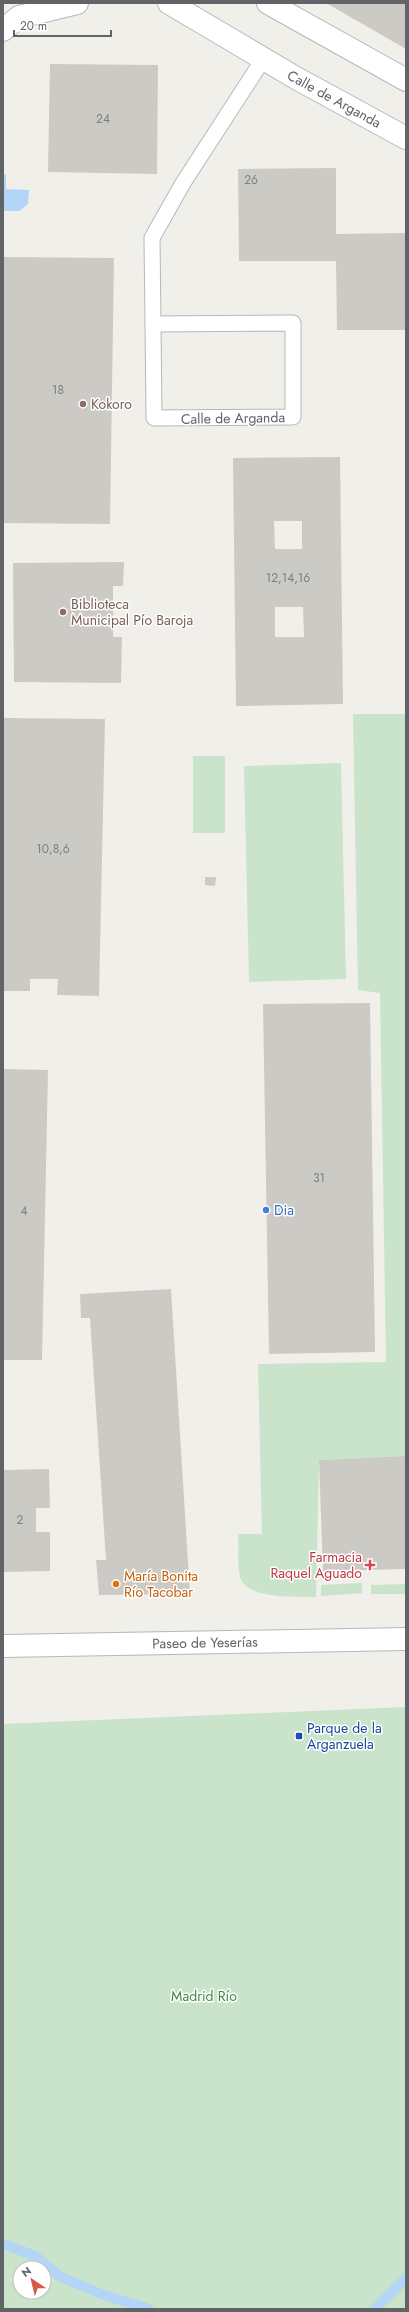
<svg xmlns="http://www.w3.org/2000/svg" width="409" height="2312" font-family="Jost,sans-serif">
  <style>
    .green { fill: #c9e4ca; fill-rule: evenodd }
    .water { fill: #b3d5f6 }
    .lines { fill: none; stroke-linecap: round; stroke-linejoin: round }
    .stream { stroke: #b3d5f6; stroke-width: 10 }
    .building { fill: #cccac5; fill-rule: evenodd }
    .lane-casing { stroke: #b5b8bb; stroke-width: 17 }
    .street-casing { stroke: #b5b8bb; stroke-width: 24 }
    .secondary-casing { stroke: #b5b7bb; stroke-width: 24 }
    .lane { stroke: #fff; stroke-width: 15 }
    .street { stroke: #fff; stroke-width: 22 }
    .secondary { stroke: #fff; stroke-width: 22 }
    .education-dot { fill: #8d6e63; stroke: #fff; stroke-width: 1.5 }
    .shop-dot { fill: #3f7fe0; stroke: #fff; stroke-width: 1.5 }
    .health-dot { fill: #e0444e; stroke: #fff; stroke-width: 1.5 }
    .food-dot { fill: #e8710a; stroke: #fff; stroke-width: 1.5 }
    .transit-dot { fill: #1a4fb4; stroke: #fff; stroke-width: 1.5 }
    .labels { text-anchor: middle; stroke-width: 3; stroke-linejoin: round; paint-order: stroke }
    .number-label { font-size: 12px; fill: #7b7d7e }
    .street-label { font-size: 14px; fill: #606367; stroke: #fff }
    .education-label { font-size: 14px; fill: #785e54; stroke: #fff; text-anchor: start }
    .shop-label { font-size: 14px; fill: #366cbe; stroke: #fff; text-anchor: start }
    .health-label { font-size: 14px; fill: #be3a42; stroke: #fff; text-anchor: end }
    .food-label { font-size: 14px; fill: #c56008; stroke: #fff; text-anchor: start }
    .transit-label { font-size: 14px; fill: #164399; stroke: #fff; text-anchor: start }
    .park-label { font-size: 14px; fill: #418448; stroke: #fff }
  </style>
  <rect width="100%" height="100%" fill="#f0efe9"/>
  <g class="green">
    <path d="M353,714H406V1456L319,1460L316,1597C298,1596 246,1600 240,1577C237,1564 239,1547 238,1534H262L258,1364L386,1362L380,993L358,990Z"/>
    <rect x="193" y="756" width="32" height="77"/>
    <path d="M341,763L346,979L249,982L244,766Z"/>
    <path d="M362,1583V1593L321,1596V1585Z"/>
    <path d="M406,1584V1594H371V1585Z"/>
    <path d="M406,1707V2309H3V1724ZM20,2268H44V2292H20Z"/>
  </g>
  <path class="water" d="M3,174L6,175V189L29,190L28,204L19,211H3Z"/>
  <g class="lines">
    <g class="stream">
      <path d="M3,2244L35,2256L61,2277L101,2294L149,2309"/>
      <path d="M375,2309L406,2278"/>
    </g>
  </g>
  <g class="building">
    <path d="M326,3H406V49Z"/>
    <path d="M50,64L158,65L157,174L48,172Z"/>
    <path d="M336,168V234L406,233V330H337L336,261H239L238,169Z"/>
    <path d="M3,257L114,258L110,524L3,523Z"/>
    <path d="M340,457L343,704L236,706L233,458ZM274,521H302V549H275ZM275,607H303L304,637H275Z"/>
    <path d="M124,562L123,586H113V637H122L121,683L14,682L13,563Z"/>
    <path d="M3,718L105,719L99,996L57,995L58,979H30V991H3Z"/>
    <path d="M205,877H216L215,886L205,885Z"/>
    <path d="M370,1003L375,1352L269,1354L263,1004Z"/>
    <path d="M3,1069L48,1070L42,1360H3Z"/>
    <path d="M171,1289L190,1594L99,1595L96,1560H106L90,1318H81L80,1294Z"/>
    <path d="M406,1456V1569L323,1571L319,1460Z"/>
    <path d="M49,1469L50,1508H36V1532H50V1571L3,1572V1470Z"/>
  </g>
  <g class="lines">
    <defs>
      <g id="lane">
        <path d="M293,323V417L154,418L153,324Z"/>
        <path d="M153,324L152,238L183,183L264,58"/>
      </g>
      <g id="street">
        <path id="s1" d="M169,3L296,78L406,138"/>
        <path d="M268,3L406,80"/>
        <path d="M3,30L19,17L77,3"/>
      </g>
      <g id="secondary">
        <path id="s2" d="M3,1646L406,1639"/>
      </g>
    </defs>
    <use href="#lane" class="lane-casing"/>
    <use href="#street" class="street-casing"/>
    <use href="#secondary" class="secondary-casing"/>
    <use href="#lane" class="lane"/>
    <use href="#street" class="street"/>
    <use href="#secondary" class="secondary"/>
  </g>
  <g class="education-dot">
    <circle cx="83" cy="404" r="4"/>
    <circle cx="63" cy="612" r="4"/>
  </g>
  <circle class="shop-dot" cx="266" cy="1210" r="4"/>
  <path class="health-dot" d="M368 1559h4v4h4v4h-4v4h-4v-4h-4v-4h4z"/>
  <circle class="food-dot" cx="116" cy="1584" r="4"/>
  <rect class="transit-dot" x="295" y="1732" width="8" height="8" rx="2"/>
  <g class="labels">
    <g class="number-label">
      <text x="103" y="123">24</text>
      <text x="251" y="184">26</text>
      <text x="58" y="394">18</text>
      <text x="288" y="582">12,14,16</text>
      <text x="53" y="853">10,8,6</text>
      <text x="319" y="1182">31</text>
      <text x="24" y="1215">4</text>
      <text x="20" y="1524">2</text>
    </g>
    <g class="street-label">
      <text dy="5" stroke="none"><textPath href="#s1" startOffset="191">Calle de Arganda</textPath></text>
      <text transform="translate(233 418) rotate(-1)" y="5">Calle de Arganda</text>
      <text dy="5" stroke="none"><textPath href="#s2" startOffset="202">Paseo de Yeserías</textPath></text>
    </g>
    <g class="education-label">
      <text x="91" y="409">Kokoro</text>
      <text x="71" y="609">Biblioteca<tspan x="71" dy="16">Municipal Pío Baroja</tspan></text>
    </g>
    <g class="shop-label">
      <text x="274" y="1215">Dia</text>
    </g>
    <g class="health-label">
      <text x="362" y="1562">Farmacia<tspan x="362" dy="16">Raquel Aguado</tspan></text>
    </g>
    <g class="food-label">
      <text x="124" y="1581">María Bonita<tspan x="124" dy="16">Río Tacobar</tspan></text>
    </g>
    <g class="transit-label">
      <text x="307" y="1733">Parque de la<tspan x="307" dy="16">Arganzuela</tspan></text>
    </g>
    <g class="park-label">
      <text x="204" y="2001">Madrid Río</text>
    </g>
  </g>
  <rect width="409" height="2312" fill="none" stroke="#606367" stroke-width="8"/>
  <g transform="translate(32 2280) rotate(325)"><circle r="19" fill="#ffffff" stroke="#bfc1c2"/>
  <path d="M0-3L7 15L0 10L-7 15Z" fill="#d65b48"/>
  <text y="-6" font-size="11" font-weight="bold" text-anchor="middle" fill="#606367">N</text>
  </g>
  <path d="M14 30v6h97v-6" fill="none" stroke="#606367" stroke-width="2"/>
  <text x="20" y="30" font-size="12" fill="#606367" stroke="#ffffff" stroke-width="3" paint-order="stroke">20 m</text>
</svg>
